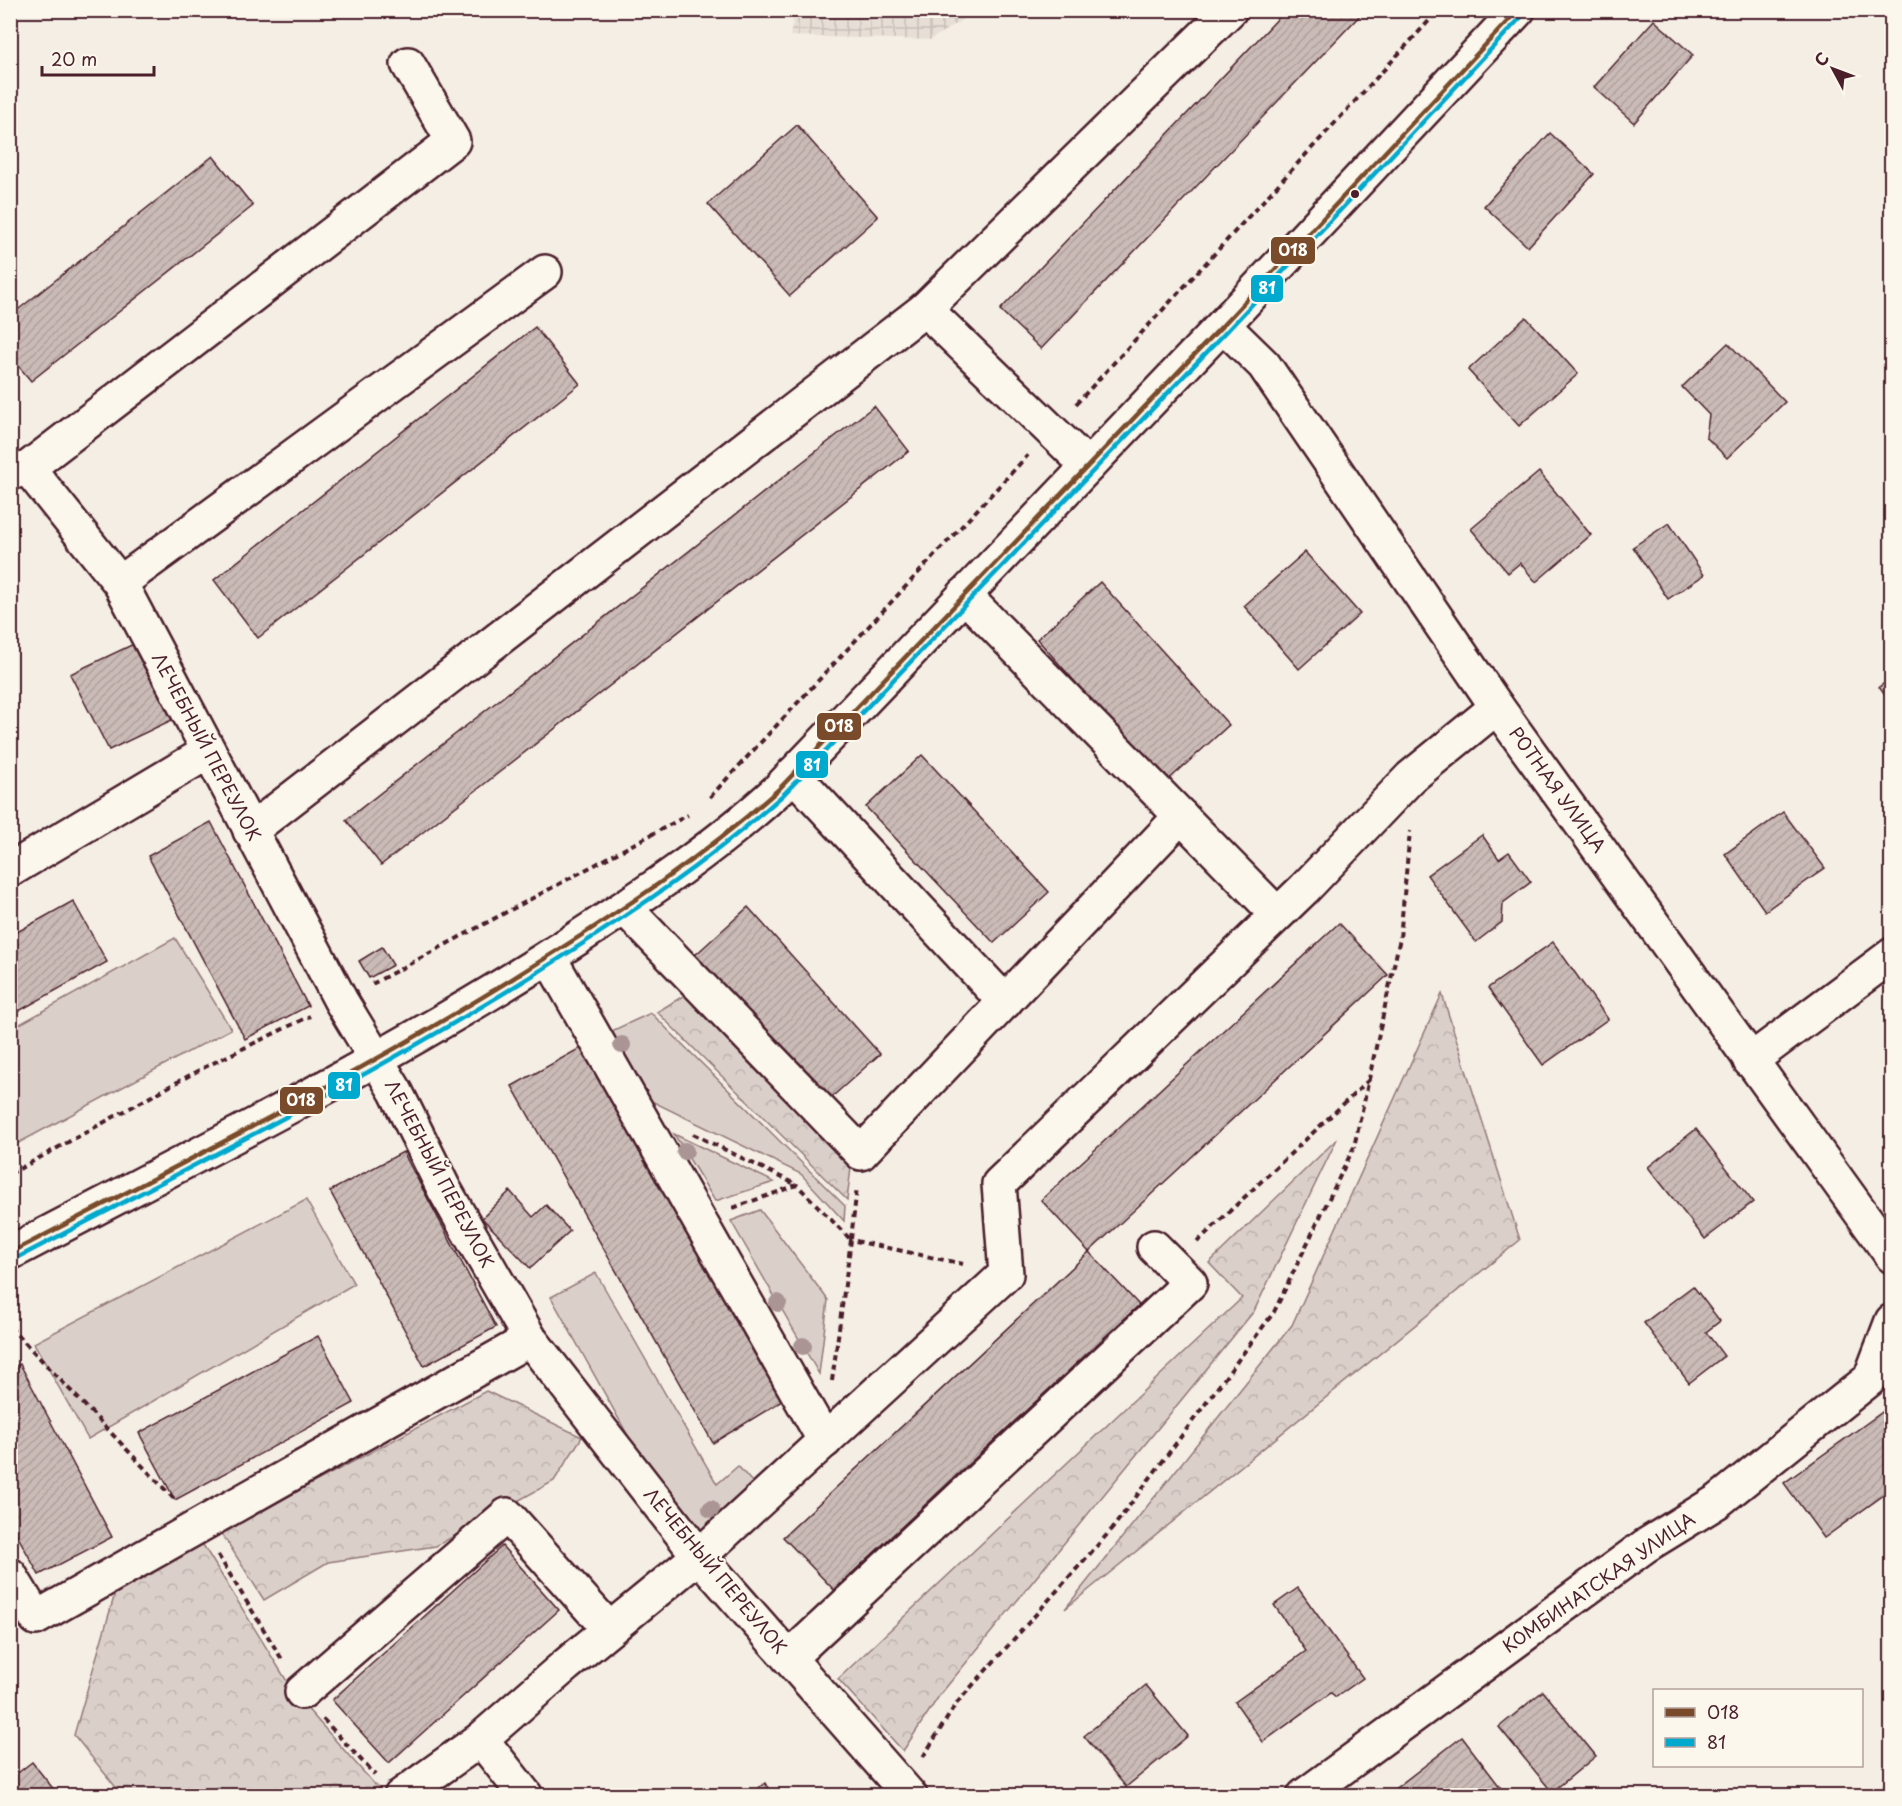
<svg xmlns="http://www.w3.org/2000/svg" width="1902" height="1806" font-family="'Playpen Sans',sans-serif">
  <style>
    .industrial { fill: url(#industrial-grid) }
    .green { fill: #dbd0c9; stroke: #92787a; stroke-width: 1.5 }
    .forest { fill: url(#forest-crowns); stroke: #92787a; stroke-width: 1.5 }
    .building { fill: url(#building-hatch); stroke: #4a1f2b; stroke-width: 1.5 }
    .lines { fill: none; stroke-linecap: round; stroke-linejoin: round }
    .minor-casing { stroke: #4a1f2b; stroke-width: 38 }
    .path { stroke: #4a1f2b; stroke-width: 4; stroke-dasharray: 6 4.5; stroke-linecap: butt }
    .minor { stroke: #fbf7ec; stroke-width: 33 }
    .bus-1-casing { stroke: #fbf7ec; stroke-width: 9 }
    .bus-2-casing { stroke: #fbf7ec; stroke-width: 9 }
    .bus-1 { stroke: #7a4b2a; stroke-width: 4.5 }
    .bus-2 { stroke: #00a9ce; stroke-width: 4.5 }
    .tree { fill: #aa9494 }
    .bus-dot { fill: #4a1f2b; stroke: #fbf7ec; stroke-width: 2 }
    .labels { text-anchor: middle; stroke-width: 4.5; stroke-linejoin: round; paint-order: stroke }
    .street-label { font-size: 18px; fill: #4a1f2b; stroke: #fbf7ec }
    .line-badge { stroke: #fbf7ec; stroke-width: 2 }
    .badge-label { font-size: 16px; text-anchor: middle; font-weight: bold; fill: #fff }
  </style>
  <defs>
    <pattern id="industrial-grid" width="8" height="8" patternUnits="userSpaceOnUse" patternTransform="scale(1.5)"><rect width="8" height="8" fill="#e7dfd6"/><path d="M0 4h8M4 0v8" fill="none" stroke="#c8bfb8"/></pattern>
    <pattern id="forest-crowns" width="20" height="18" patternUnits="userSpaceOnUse" patternTransform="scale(1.5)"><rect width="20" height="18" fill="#dbd0c9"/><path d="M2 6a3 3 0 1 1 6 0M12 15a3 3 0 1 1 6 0" fill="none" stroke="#bdb2ad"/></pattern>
    <pattern id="building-hatch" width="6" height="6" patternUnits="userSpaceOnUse" patternTransform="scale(1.5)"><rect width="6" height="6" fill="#cabbb6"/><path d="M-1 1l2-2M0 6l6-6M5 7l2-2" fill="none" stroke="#afa09d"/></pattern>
  </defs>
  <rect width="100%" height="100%" fill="#f4eee4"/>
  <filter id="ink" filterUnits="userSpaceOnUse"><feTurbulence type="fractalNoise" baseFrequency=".0167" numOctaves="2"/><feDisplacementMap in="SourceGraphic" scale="12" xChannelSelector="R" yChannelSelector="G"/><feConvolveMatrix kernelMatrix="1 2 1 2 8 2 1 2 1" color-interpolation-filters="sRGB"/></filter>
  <g filter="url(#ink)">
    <path class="industrial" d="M795,11V10L976,11L930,40L790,36Z"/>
    <g class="green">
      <path d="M175,938L231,1029L11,1147V1029Z"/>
      <path d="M651,1013L845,1206L844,1221L801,1174L639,1095L605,1034Z"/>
      <path d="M674,1134L774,1182L715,1201Z"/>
      <path d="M306,1200L354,1284L88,1439L34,1343Z"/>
      <path d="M760,1210L828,1300L819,1374L731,1221Z"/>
      <path d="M596,1273L717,1484L738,1466L759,1490L706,1539L640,1457L551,1297Z"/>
    </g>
    <g class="forest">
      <path d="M693,990L853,1151L847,1200L657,1012Z"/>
      <path d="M1442,994L1520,1240L1065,1609L1292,1325Z"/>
      <path d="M1337,1139L1254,1311L939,1696L903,1751L838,1679L1242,1298L1209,1263Z"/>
      <path d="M486,1391L582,1437L554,1481L436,1546L328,1562L264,1600L221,1532Z"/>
      <path d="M200,1540L296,1696L384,1795H122L74,1735L116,1590Z"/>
    </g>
    <g class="building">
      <path d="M1286,10H1365L1041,349L1000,310Z"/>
      <path d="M1654,20L1693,55L1634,123L1594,87Z"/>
      <path d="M797,125L878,217L790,296L708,204Z"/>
      <path d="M1550,133L1594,174L1528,247L1484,206Z"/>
      <path d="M213,156L253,206L31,381L10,356V316Z"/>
      <path d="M1526,317L1578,374L1519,426L1468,370Z"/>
      <path d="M535,327L580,384L258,638L214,580Z"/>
      <path d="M1728,343L1785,402L1727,458L1706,437L1709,415L1682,387Z"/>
      <path d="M874,406L909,451L381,865L346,820Z"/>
      <path d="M1539,472L1591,535L1536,582L1520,563L1508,573L1471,529Z"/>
      <path d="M1669,523L1704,575L1668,599L1633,547Z"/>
      <path d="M1305,552L1360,614L1299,669L1244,606Z"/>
      <path d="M1100,582L1229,725L1165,783L1037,639Z"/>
      <path d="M138,642L176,718L109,750L70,674Z"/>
      <path d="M1892,678V705L1879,687Z"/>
      <path d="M922,755L1049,892L994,943L866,807Z"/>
      <path d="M1783,812L1825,868L1765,911L1725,854Z"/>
      <path d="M211,822L308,1006L245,1039L148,856Z"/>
      <path d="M1482,835L1499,859L1509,852L1531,882L1503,903L1502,922L1476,942L1427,875Z"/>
      <path d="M73,901L107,962L10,1016V936Z"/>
      <path d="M748,907L880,1054L824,1104L693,957Z"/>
      <path d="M1339,923L1388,975L1089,1252L1041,1200Z"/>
      <path d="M1553,942L1608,1019L1543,1065L1488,988Z"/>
      <path d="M382,947L393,965L369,978L359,961Z"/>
      <path d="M593,1041L790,1396L713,1443L512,1086Z"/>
      <path d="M1696,1129L1753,1202L1705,1239L1648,1167Z"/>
      <path d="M403,1152L496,1327L424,1366L330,1191Z"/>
      <path d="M510,1191L533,1217L546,1205L570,1231L530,1268L482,1218Z"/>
      <path d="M1089,1252L1139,1305L834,1590L783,1537Z"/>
      <path d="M1693,1286L1720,1321L1706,1332L1724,1356L1689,1383L1644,1323Z"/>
      <path d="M318,1336L354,1403L175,1500L139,1433Z"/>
      <path d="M20,1364L112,1537L39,1575L10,1522V1369Z"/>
      <path d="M1892,1405V1489L1824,1538L1784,1483Z"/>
      <path d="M502,1546L559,1610L389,1763L332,1700Z"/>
      <path d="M1298,1588L1363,1678L1336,1697L1331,1693L1263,1742L1235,1702L1306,1651L1274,1605Z"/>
      <path d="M1146,1685L1188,1736L1126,1787L1084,1736Z"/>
      <path d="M1543,1691L1596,1756L1552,1792L1499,1727Z"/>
      <path d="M1462,1737L1507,1796H1395L1392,1791Z"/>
      <path d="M32,1762L59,1796H10V1779Z"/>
      <path d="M1892,1781V1796H1870Z"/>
      <path d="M765,1783L774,1796H747Z"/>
    </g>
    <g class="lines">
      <defs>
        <g id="minor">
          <path d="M925,309L1088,466"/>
          <path d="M1223,325L1264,365L1497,707L1892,1256"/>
          <path d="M28,468L120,583L341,1001L396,1092L444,1189L530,1339L699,1556L910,1796"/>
          <path d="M10,473L28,468L453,141L408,64"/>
          <path d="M120,583L545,272"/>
          <path d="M964,595L1277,914"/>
          <path d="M793,774L1005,1002"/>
          <path d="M250,831L925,309L1230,10"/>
          <path d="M10,870L208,752"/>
          <path d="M625,908L861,1153L1181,816"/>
          <path d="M549,957L825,1441"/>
          <path d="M1750,1061L1892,955"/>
          <path d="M10,1253C198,1154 389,1060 567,945C641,897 714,849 779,789L1223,325L1518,10"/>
          <path d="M10,1575L36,1618L530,1339"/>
          <path d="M789,1658L1190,1283L1154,1247"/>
          <path d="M302,1692L507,1515L609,1629"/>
          <path d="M481,1739L526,1796"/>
          <path d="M401,1796L481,1739L566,1665L699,1556L1006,1274L999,1184L1304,889L1411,777L1497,707"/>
          <path d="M1304,1796L1645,1546L1718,1501L1870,1379L1892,1321"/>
        </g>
      </defs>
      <use href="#minor" class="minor-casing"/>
      <g class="path">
        <path d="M1076,404L1439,10"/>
        <path d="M710,797L1028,455"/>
        <path d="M372,984L688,815"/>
        <path d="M693,1134L797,1185"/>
        <path d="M10,1174L201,1069L310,1016"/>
        <path d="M733,1208L797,1185L851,1240"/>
        <path d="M851,1239L857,1187"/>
        <path d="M1197,1242L1371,1078"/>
        <path d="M10,1327L175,1500"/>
        <path d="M832,1381L851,1240L963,1264"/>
        <path d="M218,1555L283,1661"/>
        <path d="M323,1719L375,1775"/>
        <path d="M923,1757L956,1704L1112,1529L1274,1312L1354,1147L1400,938L1410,831"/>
      </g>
      <use href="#minor" class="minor"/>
      <defs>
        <path id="bus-1" d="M10,1253C188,1160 367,1071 536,964C621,911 704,856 779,789L1223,325L1518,10"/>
        <path id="bus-2" d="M13,1260C190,1167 369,1078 538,972C624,918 709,862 784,794L1228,330L1523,15"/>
      </defs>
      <use href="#bus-1" class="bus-1-casing"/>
      <use href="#bus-2" class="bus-2-casing"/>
      <use href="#bus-1" class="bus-1"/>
      <use href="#bus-2" class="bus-2"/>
    </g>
    <g class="tree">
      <circle cx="622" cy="1045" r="9"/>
      <circle cx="685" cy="1151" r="9"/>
      <circle cx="778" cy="1303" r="9"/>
      <circle cx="803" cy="1346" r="9"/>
      <circle cx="711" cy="1509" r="9"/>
    </g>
  </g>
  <circle class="bus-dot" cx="1355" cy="194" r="5"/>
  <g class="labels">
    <g class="street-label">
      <text transform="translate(206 747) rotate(62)" y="6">ЛЕЧЕБНЫЙ ПЕРЕУЛОК</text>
      <text transform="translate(1557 790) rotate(54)" y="6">РОТНАЯ УЛИЦА</text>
      <text transform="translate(439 1174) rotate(62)" y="6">ЛЕЧЕБНЫЙ ПЕРЕУЛОК</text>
      <text transform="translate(715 1571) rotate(50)" y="6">ЛЕЧЕБНЫЙ ПЕРЕУЛОК</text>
      <text transform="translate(1599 1583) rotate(-35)" y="6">КОМБИНАТСКАЯ УЛИЦА</text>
    </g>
  </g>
  <g class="line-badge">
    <rect x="1270" y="236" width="46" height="29" rx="6" fill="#7a4b2a"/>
    <rect x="1250" y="274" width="34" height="29" rx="6" fill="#00a9ce"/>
    <rect x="816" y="712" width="46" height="29" rx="6" fill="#7a4b2a"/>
    <rect x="795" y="750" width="34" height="29" rx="6" fill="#00a9ce"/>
    <rect x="327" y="1071" width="34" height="29" rx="6" fill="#00a9ce"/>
    <rect x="279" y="1086" width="45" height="29" rx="6" fill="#7a4b2a"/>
  </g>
  <g class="badge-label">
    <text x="1293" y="256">018</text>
    <text x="1267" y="294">81</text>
    <text x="839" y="732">018</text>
    <text x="812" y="771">81</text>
    <text x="344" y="1091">81</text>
    <text x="301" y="1106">018</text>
  </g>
  <rect width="1902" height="1806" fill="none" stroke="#fbf7ec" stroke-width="36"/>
  <rect x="18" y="18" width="1866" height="1770" fill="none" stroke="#4a1f2b" stroke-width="2" filter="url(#ink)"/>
  <rect x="1653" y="1689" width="210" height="78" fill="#fbf7ec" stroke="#b4a19f" stroke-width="1.5"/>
  <rect x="1665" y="1708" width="30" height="9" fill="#7a4b2a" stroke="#b4a19f" stroke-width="1.5"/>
  <text x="1707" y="1719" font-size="18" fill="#4a1f2b">018</text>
  <rect x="1665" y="1738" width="30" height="9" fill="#00a9ce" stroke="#b4a19f" stroke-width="1.5"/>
  <text x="1707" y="1749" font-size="18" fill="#4a1f2b">81</text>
  <g transform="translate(1833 69) rotate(311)" stroke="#fbf7ec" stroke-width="4.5" paint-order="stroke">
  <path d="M0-4.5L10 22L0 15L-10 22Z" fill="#4a1f2b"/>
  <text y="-9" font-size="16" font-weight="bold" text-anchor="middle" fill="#4a1f2b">С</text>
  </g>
  <path d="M42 66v9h112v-9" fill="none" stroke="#4a1f2b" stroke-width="3"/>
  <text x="51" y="66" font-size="18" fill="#4a1f2b" stroke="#fbf7ec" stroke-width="4.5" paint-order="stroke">20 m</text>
</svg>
